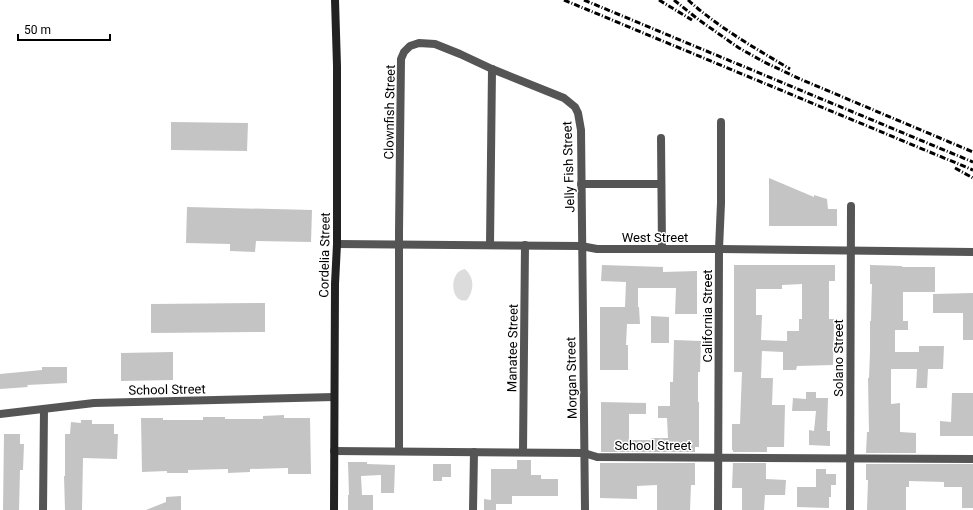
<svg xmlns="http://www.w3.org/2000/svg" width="973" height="510" font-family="Roboto,sans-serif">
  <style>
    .green { fill: #dcdcdc }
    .building { fill: #c4c4c4; fill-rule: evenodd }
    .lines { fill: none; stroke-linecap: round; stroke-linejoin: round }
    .minor { stroke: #555; stroke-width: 8 }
    .tertiary { stroke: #555; stroke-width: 8 }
    .secondary { stroke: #222; stroke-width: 8 }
    .rail { stroke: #000; stroke-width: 3; stroke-dasharray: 6 2 1 2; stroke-linecap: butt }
    .labels { text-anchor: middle; stroke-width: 3; stroke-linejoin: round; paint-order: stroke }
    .street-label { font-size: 13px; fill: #000; stroke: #fff }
  </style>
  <rect width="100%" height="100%" fill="#fff"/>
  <path class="green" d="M465,269C475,278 474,290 467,300C450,305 448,271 465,269Z"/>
  <g class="building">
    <path d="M171,122L248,123L247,151L171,150Z"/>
    <path d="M769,178L814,197V195L827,199L828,209H837V226H769Z"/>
    <path d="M187,207L312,210L311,242L256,241L255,252L230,251V244L186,243Z"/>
    <path d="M602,265L663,267V272L697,271V314H675L676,288H638V307H639L640,324H627L626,345H628V370H600V307H625L626,282L601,281Z"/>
    <path d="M734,265H835V281H829V319H834L833,365L797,366L796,370H783V352L762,351L761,378H773L772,405H785L784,447H767V452H733V450H732V424H740L742,372H734ZM802,284V319H799V331H787V341L761,340L762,315H756V289H782V285Z"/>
    <path d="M870,265L902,266V267H935V292H903V321H908V330H895V352H919V346H944L943,369H928L927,388H916L917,369H891V404L900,403V432L916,433V453H866L867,432H869L868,378H869L870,352V321H871L872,284H870Z"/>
    <path d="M973,293V340H963V313H933V294Z"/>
    <path d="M265,303V332L151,333V304Z"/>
    <path d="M651,316L669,317V343H651Z"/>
    <path d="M674,340L701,341L700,372H698V402H699V447H695V452H601V402L646,403V414H629V440H651V438H668L667,418H658V406H670V382H673Z"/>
    <path d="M173,352V380L121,381V353Z"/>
    <path d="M42,367H67V383L27,385L28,387L0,389V374L42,370Z"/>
    <path d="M806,392H816V398H828L827,431H830V446L809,445V430L814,431L816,411H792L793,398L806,399Z"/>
    <path d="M952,393H973V436H940V421L951,422Z"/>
    <path d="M284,415V418H310L311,474H288V468L250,469V472L228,473V469L188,470V473H167V471L142,472L141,418H163V420H203V417H225V419H263V416Z"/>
    <path d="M81,420H92V424H114V434H118L117,459L83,458L82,510H65L64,476H65V434H70L71,422L81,423Z"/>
    <path d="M4,434H20V444H24L23,470H20L19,510H3Z"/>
    <path d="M517,460H531V475H541V479H558V496H512V504H496V510H484V499L491,500V469H517Z"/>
    <path d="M348,462H367V464L395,465L394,493H381V475L361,476L362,495H373V510H348V495H349Z"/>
    <path d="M600,463H695V485H691L690,510H657V485L637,486V499L600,498Z"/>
    <path d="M733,463H766V479L786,480L785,495H765L764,510H742V488H732Z"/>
    <path d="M433,464H451V477H442V481H433Z"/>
    <path d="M866,464H973V508H962V487H944V482L909,481V487H906V510H867L868,480H866Z"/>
    <path d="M816,469H826V474H836V485H831V497H829V508L797,507V487H816Z"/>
    <path d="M181,496V510H146L166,502V497Z"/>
  </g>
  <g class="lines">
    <g class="minor">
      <path d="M661,138L662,249"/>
      <path d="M581,184H661"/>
      <path d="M337,244L581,246L597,249H719L973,252"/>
      <path d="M490,245L492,69"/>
      <path d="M334,451L584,453L597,457L973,459"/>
      <path d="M399,451V232L401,59L404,52L410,46L419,43L435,44L460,54L492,69L564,98L575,107L578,113L581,130L585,510"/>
      <path d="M523,452L525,245"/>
      <path d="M43,510L44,409"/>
      <path d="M473,510L474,452"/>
      <path d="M718,510L719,249L721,203V122"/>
      <path d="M850,510L851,206"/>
    </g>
    <path class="tertiary" d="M0,414L94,403L334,397"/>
    <path class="secondary" d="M334,510L335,284L337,244V66L335,0"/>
    <g class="rail">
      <path d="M564,0L973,170"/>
      <path d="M584,0L973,162"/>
      <path d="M659,0L692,20"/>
      <path d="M674,0L699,20L739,48L764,62L800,79L973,152"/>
      <path d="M688,0C719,28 755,48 790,69"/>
      <path d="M955,168L973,178"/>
    </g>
  </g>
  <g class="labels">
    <g class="street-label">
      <text transform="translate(389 112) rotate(-89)" y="5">Clownfish Street</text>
      <text transform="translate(568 167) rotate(-92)" y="5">Jelly Fish Street</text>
      <text x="655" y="242">West Street</text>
      <text transform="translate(324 255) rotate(-89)" y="5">Cordelia Street</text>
      <text transform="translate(707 316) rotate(-90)" y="5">California Street</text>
      <text transform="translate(512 348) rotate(-89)" y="5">Manatee Street</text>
      <text transform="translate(838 358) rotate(-90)" y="5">Solano Street</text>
      <text transform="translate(571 378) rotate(-91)" y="5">Morgan Street</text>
      <text transform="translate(167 389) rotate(-1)" y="5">School Street</text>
      <text x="653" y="450">School Street</text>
    </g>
  </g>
  <path d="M18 34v6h92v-6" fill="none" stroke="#000000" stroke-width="2"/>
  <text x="24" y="34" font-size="12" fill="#000000" stroke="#ffffff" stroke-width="3" paint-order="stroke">50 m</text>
</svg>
